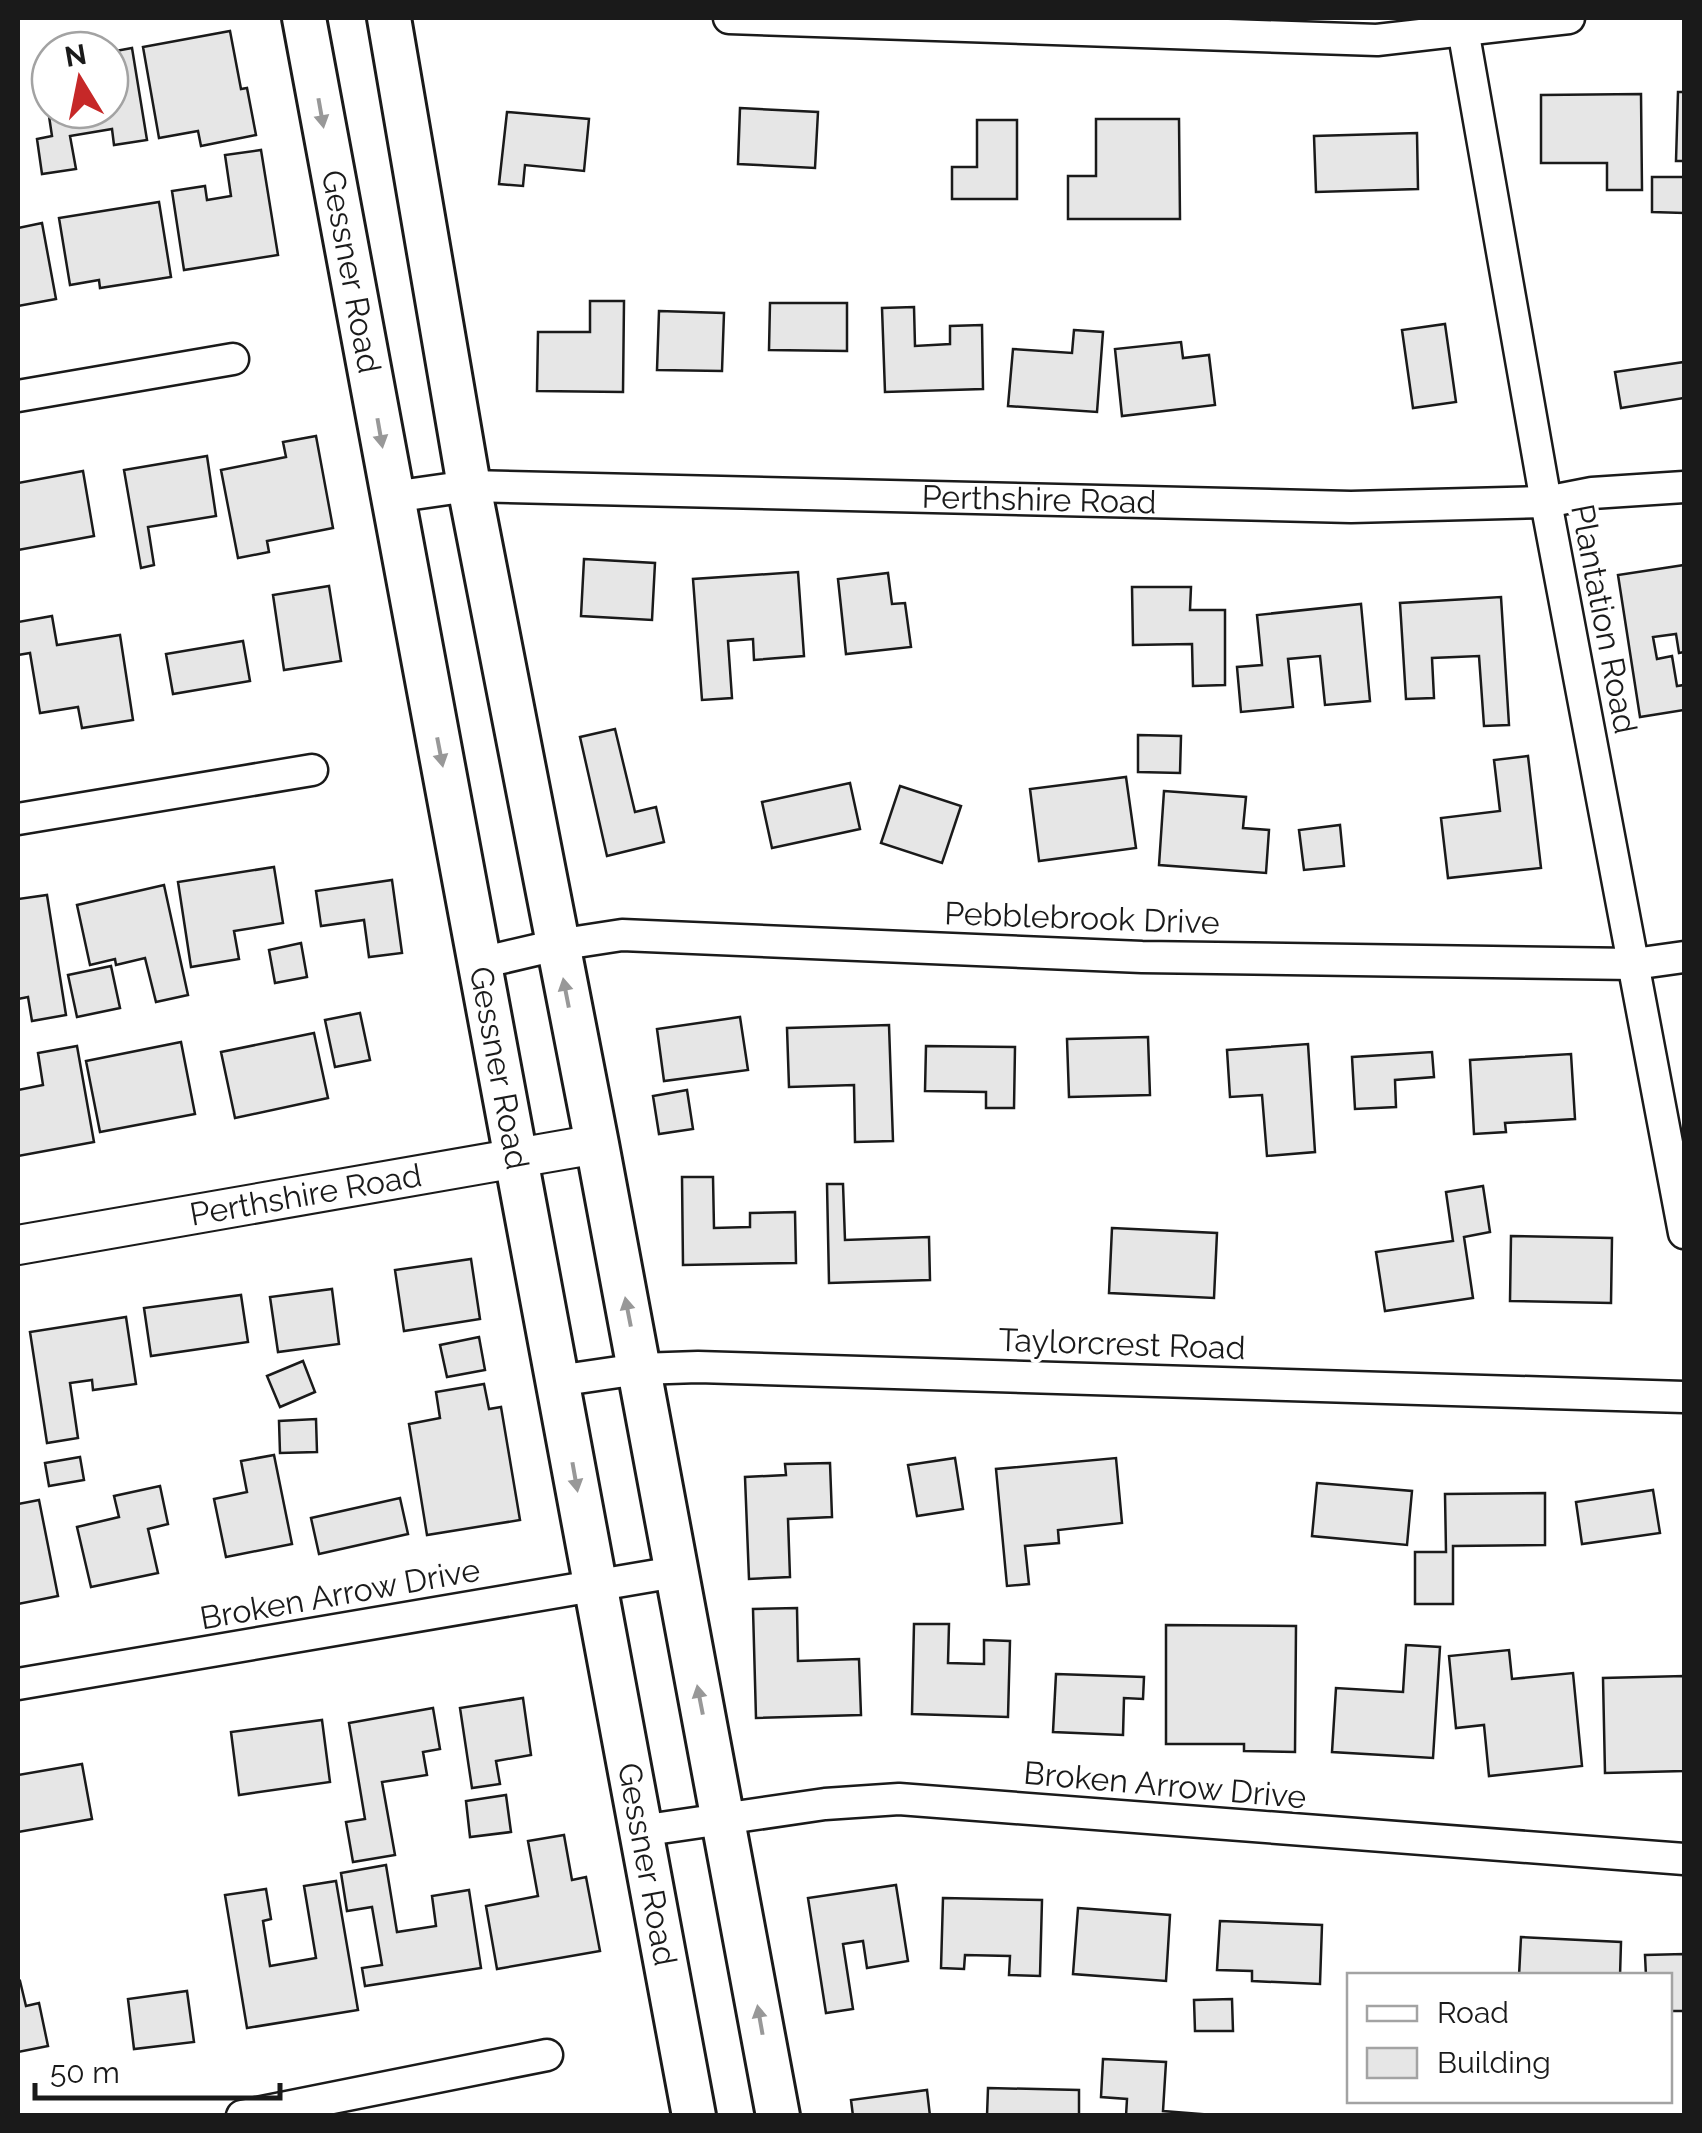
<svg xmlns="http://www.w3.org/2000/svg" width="1702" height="2133" font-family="Raleway,sans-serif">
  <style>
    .building { fill: #e6e6e6; stroke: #1a1a1a; stroke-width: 2.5 }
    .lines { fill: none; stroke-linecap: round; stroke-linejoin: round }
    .minor-casing { stroke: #1a1a1a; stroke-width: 35 }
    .tertiary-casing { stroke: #1a1a1a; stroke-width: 42 }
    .secondary-casing { stroke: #1a1a1a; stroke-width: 48 }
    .minor { stroke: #fff; stroke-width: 30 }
    .tertiary { stroke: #fff; stroke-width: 38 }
    .secondary { stroke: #fff; stroke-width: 42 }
    .oneway { fill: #989898 }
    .labels { text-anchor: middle; stroke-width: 8; stroke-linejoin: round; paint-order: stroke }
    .street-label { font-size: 32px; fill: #1a1a1a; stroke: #fff }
  </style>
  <rect width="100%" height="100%" fill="#fff"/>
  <g class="building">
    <path d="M230,31L241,89L247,88L256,135L201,146L198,131L159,138L143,47Z"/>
    <path d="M132,48L147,140L114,145L112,129L70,136L76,169L42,174L37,139L52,136L41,63L50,61V110H110V52Z"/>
    <path d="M1678,92H1684V161H1676Z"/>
    <path d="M1641,94L1642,190H1607V163H1541V95Z"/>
    <path d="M740,108L818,112L815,168L738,164Z"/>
    <path d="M507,112L589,119L584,171L525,165L523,186L499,184Z"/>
    <path d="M1096,119H1179L1180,219H1068V176H1096Z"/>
    <path d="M977,120H1017V199H952V167H977Z"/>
    <path d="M1417,133L1418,189L1316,192L1314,136Z"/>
    <path d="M261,150L278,255L184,270L172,191L205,186L207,200L231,196L225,155Z"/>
    <path d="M1652,177H1684V213L1652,212Z"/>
    <path d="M159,202L171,277L100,288L99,280L70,285L59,218Z"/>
    <path d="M42,223L56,299L18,306V228Z"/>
    <path d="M590,301H624L623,392L537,391L538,332H590Z"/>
    <path d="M770,303H847V351L769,350Z"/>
    <path d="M914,307L915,346L950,344V326L982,325L983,389L885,392L882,308Z"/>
    <path d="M659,311L724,313L722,371L657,370Z"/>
    <path d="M1445,324L1456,402L1413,408L1402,330Z"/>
    <path d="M1074,330L1103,332L1097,412L1008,406L1013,349L1072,353Z"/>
    <path d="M1181,342L1183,358L1209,355L1215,405L1122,416L1115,349Z"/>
    <path d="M1684,362V398L1621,408L1615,372Z"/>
    <path d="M316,436L333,528L267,541L269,552L238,558L221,470L286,457L283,442Z"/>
    <path d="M207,456L216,516L148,527L154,565L141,568L124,470Z"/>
    <path d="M83,471L94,536L18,550V483Z"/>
    <path d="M584,559L655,563L652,620L581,616Z"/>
    <path d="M1684,565V652L1679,653L1676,634L1653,637L1657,659L1672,656L1677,686L1684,685V710L1640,717L1618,575Z"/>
    <path d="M798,572L804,656L754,660L753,639L728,641L732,698L702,700L693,579Z"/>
    <path d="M888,573L892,604L905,603L911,647L846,654L838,579Z"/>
    <path d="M329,586L341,661L284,670L273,595Z"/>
    <path d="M1132,587H1191L1190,610H1225V685L1193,686L1192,644L1133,645Z"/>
    <path d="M1501,597L1509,725L1484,726L1479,656L1432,658L1434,698L1406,699L1400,603Z"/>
    <path d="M1361,604L1370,701L1325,705L1320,656L1288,659L1293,707L1241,712L1237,667L1262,665L1257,615Z"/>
    <path d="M52,616L57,645L120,635L133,720L82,728L78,707L40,713L30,653L18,655V622Z"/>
    <path d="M243,641L250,681L173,694L166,654Z"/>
    <path d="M615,729L635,812L656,807L664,842L607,856L580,737Z"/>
    <path d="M1138,735L1181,736L1180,773L1138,772Z"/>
    <path d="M1528,756L1541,868L1448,878L1441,818L1500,811L1494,760Z"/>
    <path d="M1126,777L1136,848L1039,861L1030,789Z"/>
    <path d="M850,783L860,829L772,848L762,802Z"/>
    <path d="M900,786L961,806L942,863L881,843Z"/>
    <path d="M1164,791L1246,797L1243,828L1269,830L1266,873L1159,865Z"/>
    <path d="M1340,825L1344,866L1304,870L1299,830Z"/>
    <path d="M274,867L283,923L234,931L239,959L191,967L178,882Z"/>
    <path d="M392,880L402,953L369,957L364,920L321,926L316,891Z"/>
    <path d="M164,885L188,995L156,1002L145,958L116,965L115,959L90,965L77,905Z"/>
    <path d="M47,895L66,1015L32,1021L28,997L18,999V899Z"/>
    <path d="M301,943L307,977L275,983L269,950Z"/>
    <path d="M111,966L120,1008L77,1017L68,975Z"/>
    <path d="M360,1013L370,1060L335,1067L325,1020Z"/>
    <path d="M740,1017L748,1070L664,1081L657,1029Z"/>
    <path d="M889,1025L893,1141L855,1142L854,1085L789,1087L787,1028Z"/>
    <path d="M314,1033L328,1098L235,1118L221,1052Z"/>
    <path d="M1148,1037L1150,1095L1069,1097L1067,1039Z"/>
    <path d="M181,1042L195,1114L100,1132L86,1061Z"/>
    <path d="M1308,1044L1315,1152L1267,1156L1262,1095L1230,1097L1227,1050Z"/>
    <path d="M77,1046L94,1142L18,1156V1090L43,1085L38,1053Z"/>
    <path d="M926,1046L1015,1047L1014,1108H986V1092L925,1091Z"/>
    <path d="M1432,1052L1434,1077L1395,1080L1396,1107L1355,1109L1352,1057Z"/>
    <path d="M1571,1054L1575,1119L1505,1123L1506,1132L1474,1134L1470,1060Z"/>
    <path d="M687,1090L693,1129L659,1134L653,1096Z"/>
    <path d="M682,1177H713L714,1228L750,1227V1213L795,1212L796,1263L683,1265Z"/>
    <path d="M827,1184H843L845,1240L929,1237L930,1280L829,1283Z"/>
    <path d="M1483,1186L1490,1232L1464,1237L1473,1298L1385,1311L1376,1252L1453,1241L1446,1192Z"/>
    <path d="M1112,1228L1217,1233L1214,1298L1109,1293Z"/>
    <path d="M1511,1236L1612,1238L1611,1303L1510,1301Z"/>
    <path d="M471,1259L480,1319L404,1331L395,1270Z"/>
    <path d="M332,1289L339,1344L278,1352L270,1297Z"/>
    <path d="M241,1295L248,1342L151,1356L144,1308Z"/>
    <path d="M126,1317L136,1384L93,1390L92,1380L70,1383L78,1438L47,1443L30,1332Z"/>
    <path d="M479,1337L485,1370L447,1377L440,1345Z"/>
    <path d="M303,1361L315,1392L280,1407L267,1376Z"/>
    <path d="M484,1384L489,1409L501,1407L520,1520L427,1535L409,1424L440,1418L436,1392Z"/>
    <path d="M316,1419L317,1452L280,1453L279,1421Z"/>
    <path d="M274,1455L292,1544L226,1557L214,1499L247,1492L241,1461Z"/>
    <path d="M80,1457L84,1480L49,1486L45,1463Z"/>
    <path d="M955,1458L963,1509L917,1516L908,1465Z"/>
    <path d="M1116,1458L1122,1523L1058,1530L1059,1543L1025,1546L1029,1584L1007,1586L996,1469Z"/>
    <path d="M830,1463L832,1517L788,1519L790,1577L749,1579L745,1477L786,1475L785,1464Z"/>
    <path d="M1317,1483L1412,1491L1407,1545L1312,1536Z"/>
    <path d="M160,1486L168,1524L148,1529L158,1573L91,1587L77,1527L119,1517L114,1496Z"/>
    <path d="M1653,1490L1660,1533L1582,1544L1576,1502Z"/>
    <path d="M1545,1493V1545L1453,1546V1604H1415V1552H1446L1445,1494Z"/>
    <path d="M400,1498L408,1534L319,1554L311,1518Z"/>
    <path d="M39,1500L58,1596L18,1604V1504Z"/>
    <path d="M797,1608L798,1661L859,1659L861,1715L756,1718L753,1609Z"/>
    <path d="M914,1624H949L948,1663L984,1664V1640L1010,1641L1008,1717L912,1714Z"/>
    <path d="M1166,1625L1296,1626L1295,1752L1244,1751V1744H1166Z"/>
    <path d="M1406,1645L1440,1647L1433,1758L1332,1752L1336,1688L1403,1692Z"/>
    <path d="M1509,1650L1512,1679L1573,1673L1582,1766L1489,1776L1484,1725L1456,1728L1449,1656Z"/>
    <path d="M1056,1674L1144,1677L1143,1699L1124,1698L1123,1735L1053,1732Z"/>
    <path d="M1684,1676V1771L1605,1773L1603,1678Z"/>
    <path d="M523,1698L531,1755L496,1761L500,1784L472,1788L460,1708Z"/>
    <path d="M433,1708L440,1749L423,1752L427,1775L382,1782L395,1855L353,1862L346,1822L365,1819L349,1723Z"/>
    <path d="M322,1720L330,1782L239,1795L231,1732Z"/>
    <path d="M82,1764L92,1819L18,1832V1775Z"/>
    <path d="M506,1795L511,1832L470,1837L466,1801Z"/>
    <path d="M564,1835L572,1880L586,1877L600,1951L497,1969L486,1906L538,1896L528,1841Z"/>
    <path d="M386,1865L397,1932L436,1926L432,1896L469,1890L481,1968L365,1986L362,1968L382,1965L372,1907L347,1911L341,1873Z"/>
    <path d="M336,1881L358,2010L247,2028L225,1895L266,1889L271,1919L263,1921L270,1966L316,1958L304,1886Z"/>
    <path d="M896,1885L908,1961L867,1968L863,1941L843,1944L853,2009L826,2013L808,1898Z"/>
    <path d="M943,1898L1042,1900L1040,1976L1009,1975L1010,1956L965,1955L964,1969L941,1968Z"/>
    <path d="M1078,1908L1170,1915L1166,1981L1073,1974Z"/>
    <path d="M1220,1921L1322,1925L1320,1984L1252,1981V1971L1217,1970Z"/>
    <path d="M1521,1937L1621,1942L1620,1976H1519Z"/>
    <path d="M1684,1954V2011H1670V1976H1646L1645,1955Z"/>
    <path d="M20,1981L26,2006L39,2003L48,2046L18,2052V1982Z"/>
    <path d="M187,1991L194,2042L134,2049L128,1999Z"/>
    <path d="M1232,1999L1233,2031H1195L1194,2000Z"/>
    <path d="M1103,2059L1166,2062L1163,2111L1226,2116H1126L1127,2099L1101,2097Z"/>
    <path d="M988,2088L1079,2090V2116H987Z"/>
    <path d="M927,2090L930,2116H853L851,2100Z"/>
  </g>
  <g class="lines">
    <defs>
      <g id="minor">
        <path d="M729,18L1377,40L1569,18"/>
        <path d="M1461,18L1546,502L1684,1233"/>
        <path d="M18,396L233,359"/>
        <path id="s1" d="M392,497L469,486L1351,507L1546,502L1592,493L1684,487"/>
        <path d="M18,819L312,770"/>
        <path d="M480,963L557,945L622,935L1142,957L1634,964L1684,957"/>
        <path d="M557,1381L639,1369L698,1367L1684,1397"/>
        <path d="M18,1684L675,1572"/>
        <path d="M640,1831L825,1804L899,1799L1684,1859"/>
        <path d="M242,2116L547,2055"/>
      </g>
      <g id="tertiary">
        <path id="s2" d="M18,1245L597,1144"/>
      </g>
      <g id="secondary">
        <path id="s3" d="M304,18L694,2116"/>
        <path d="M389,18L469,486L597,1144L778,2116"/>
      </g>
    </defs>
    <use href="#minor" class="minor-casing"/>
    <use href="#tertiary" class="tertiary-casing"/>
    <use href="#secondary" class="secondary-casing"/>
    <use href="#minor" class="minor"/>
    <use href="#tertiary" class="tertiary"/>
    <use href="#secondary" class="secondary"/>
  </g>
  <defs><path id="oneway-solid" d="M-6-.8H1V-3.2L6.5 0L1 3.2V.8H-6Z" transform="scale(2.5)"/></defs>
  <g class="oneway">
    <use href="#oneway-solid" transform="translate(321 113) rotate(80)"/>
    <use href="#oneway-solid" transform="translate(380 433) rotate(80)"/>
    <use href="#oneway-solid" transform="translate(440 752) rotate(79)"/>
    <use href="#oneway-solid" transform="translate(566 993) rotate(-101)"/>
    <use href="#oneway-solid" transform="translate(628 1312) rotate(-101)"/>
    <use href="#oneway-solid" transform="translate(575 1477) rotate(80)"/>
    <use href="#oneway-solid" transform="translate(700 1700) rotate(-101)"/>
    <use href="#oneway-solid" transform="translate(760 2020) rotate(-100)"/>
  </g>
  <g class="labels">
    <g class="street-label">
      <text dy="11" stroke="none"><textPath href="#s3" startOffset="258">Gessner Road</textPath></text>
      <text dy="11" stroke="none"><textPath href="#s1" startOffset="648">Perthshire Road</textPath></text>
      <text transform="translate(1604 619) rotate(79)" y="11">Plantation Road</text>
      <text transform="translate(1082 918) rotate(2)" y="11">Pebblebrook Drive</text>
      <text dy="11" stroke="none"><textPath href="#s3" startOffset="1068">Gessner Road</textPath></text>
      <text dy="11" stroke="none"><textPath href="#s2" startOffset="292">Perthshire Road</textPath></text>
      <text transform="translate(1122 1344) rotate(2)" y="11">Taylorcrest Road</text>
      <text transform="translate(340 1594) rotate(-10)" y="11">Broken Arrow Drive</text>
      <text transform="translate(1165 1785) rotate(5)" y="11">Broken Arrow Drive</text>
      <text dy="11" stroke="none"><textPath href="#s3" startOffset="1878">Gessner Road</textPath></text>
    </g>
  </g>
  <rect width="1702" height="2133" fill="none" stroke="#1a1a1a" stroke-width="40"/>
  <rect x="1347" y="1973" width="325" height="130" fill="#ffffff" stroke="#a3a3a3" stroke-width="2.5"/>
  <rect x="1367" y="2006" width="50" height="15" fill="#ffffff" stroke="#a3a3a3" stroke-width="2.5"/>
  <text x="1437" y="2023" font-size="30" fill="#1a1a1a">Road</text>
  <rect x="1367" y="2048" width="50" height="30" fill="#e6e6e6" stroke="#a3a3a3" stroke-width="2.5"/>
  <text x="1437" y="2073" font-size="30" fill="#1a1a1a">Building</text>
  <g transform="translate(80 80) rotate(350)"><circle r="48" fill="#ffffff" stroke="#a3a3a3" stroke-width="2.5"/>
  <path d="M0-8L18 38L0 25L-18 38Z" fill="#c62828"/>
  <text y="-15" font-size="28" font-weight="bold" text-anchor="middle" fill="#1a1a1a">N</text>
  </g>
  <path d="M35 2083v15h245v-15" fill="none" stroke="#1a1a1a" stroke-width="5"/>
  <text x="50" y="2083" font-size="30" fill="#1a1a1a" stroke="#ffffff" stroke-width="8" paint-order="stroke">50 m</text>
</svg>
